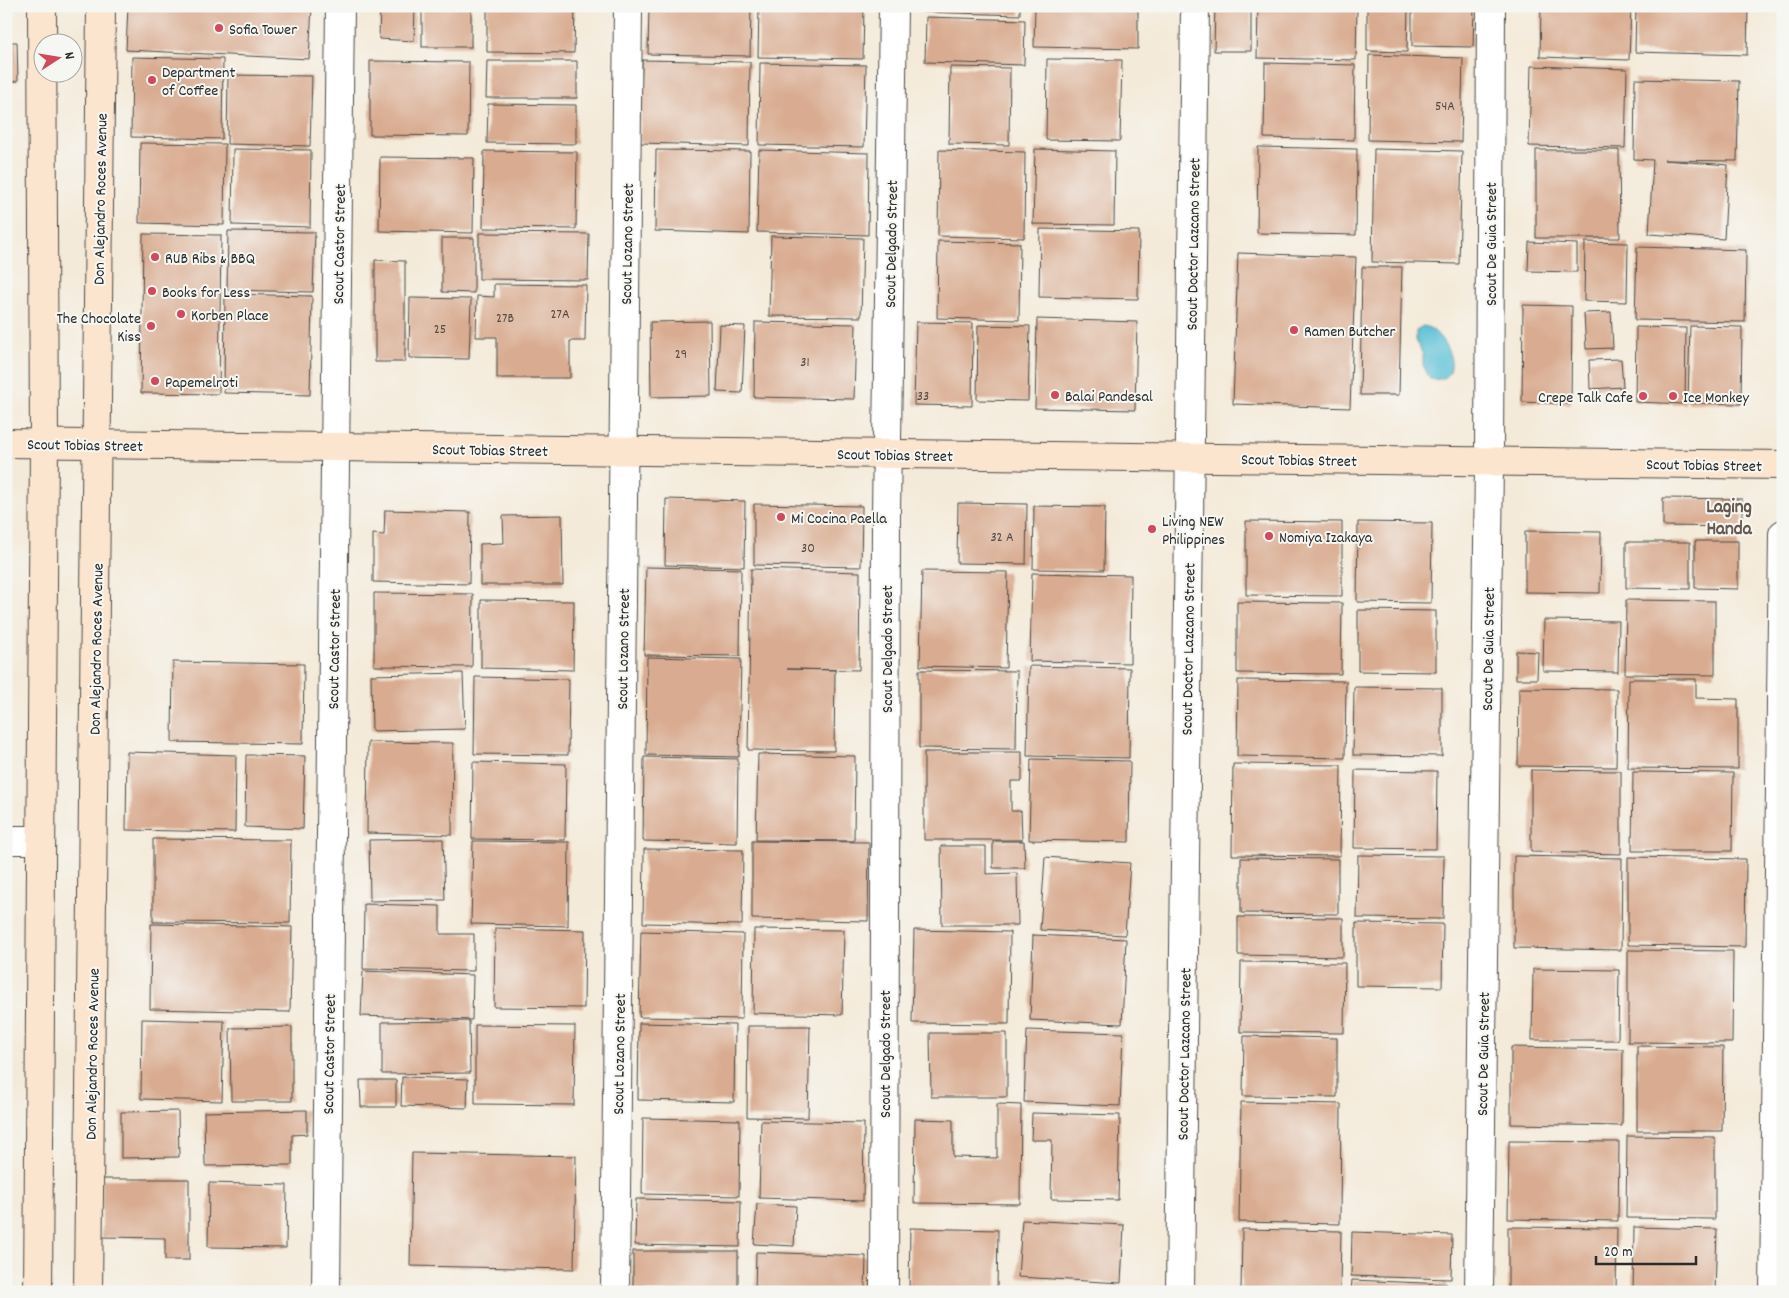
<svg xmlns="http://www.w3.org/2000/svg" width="1789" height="1298" font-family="Dekko,sans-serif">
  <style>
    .water { fill: #59c0d7; stroke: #427681 }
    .building { fill: #d9ac91 }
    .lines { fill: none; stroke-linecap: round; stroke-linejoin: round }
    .street-casing { stroke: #494845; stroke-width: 30 }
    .secondary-casing { stroke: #494845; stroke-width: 30 }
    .street { stroke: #fff; stroke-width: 28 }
    .secondary { stroke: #fce5cf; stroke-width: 28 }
    .poi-dot { fill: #d1495b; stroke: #f6f6f2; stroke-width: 2 }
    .labels { text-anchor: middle; stroke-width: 4; stroke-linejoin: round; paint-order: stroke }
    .number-label { font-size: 14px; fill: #564b44 }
    .poi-label { font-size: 16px; fill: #2b2b2b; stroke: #f6f6f2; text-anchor: start }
    .street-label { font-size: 16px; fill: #2b2b2b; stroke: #f6f6f2 }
    .quarter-label { font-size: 19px; font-weight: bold; fill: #68584f; stroke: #f6f6f2 }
  </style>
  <rect width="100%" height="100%" fill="#f6f6f2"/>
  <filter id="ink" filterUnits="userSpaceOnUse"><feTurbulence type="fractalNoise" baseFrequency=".02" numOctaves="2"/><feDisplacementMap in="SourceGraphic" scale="10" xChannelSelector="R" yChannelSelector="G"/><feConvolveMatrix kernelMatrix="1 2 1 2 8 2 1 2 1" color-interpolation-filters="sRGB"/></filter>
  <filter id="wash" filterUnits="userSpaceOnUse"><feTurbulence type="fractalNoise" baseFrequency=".0096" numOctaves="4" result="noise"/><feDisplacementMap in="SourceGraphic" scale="20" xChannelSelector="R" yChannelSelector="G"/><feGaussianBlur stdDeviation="1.12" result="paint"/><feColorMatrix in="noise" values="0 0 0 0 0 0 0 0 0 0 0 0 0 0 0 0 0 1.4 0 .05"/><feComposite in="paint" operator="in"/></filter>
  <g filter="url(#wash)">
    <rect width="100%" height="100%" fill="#f4ead9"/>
    <path class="water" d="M1423,326C1445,328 1470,385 1430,379L1423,365V355L1416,340V330Z"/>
    <g id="blocks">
      <g class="building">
        <rect x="6" y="6" width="4" height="32"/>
        <path d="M128,6H312L309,59L126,50Z"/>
        <path d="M380,6H415L414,41L379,39Z"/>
        <rect x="422" y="6" width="49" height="41"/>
        <path d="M487,6H575L574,53L487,52Z"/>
        <path d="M649,6H751L750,56L648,54Z"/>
        <path d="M759,6H864L863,59L758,57Z"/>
        <path d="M922,6H1020V15L922,12Z"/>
        <path d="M1035,6H1138V49L1034,47Z"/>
        <path d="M1215,6H1251V51H1214Z"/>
        <path d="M1258,6H1357L1356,60L1257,58Z"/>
        <path d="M1367,6H1408L1407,52L1367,51Z"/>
        <path d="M1412,6H1474L1473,47L1412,46Z"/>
        <path d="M1541,6H1631L1629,60L1540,57Z"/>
        <path d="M1636,6H1748L1747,55L1635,52Z"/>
        <path d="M926,17L1025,20L1024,65L925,62Z"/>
        <path d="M6,42H17L18,81L6,82Z"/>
        <path d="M1369,55L1463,58L1461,142L1368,140Z"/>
        <path d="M132,57L223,59L222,139L131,137Z"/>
        <path d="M1047,59L1122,60L1120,141L1046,140Z"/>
        <path d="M642,60L750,62L749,146L640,143Z"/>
        <path d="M370,61L469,62L468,136L370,135Z"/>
        <path d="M487,61H577V98H486Z"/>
        <path d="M760,63L866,65L864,147L759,145Z"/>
        <path d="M1265,63L1355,65L1354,140L1264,138Z"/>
        <path d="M1531,66L1627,69L1625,148L1529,146Z"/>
        <path d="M950,67L1010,68L1009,145L949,144Z"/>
        <path d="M228,75L312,76L310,146L227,144Z"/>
        <path d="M1635,79L1739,81L1737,161L1664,160L1728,165L1724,239L1649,234L1653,160L1634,159Z"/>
        <path d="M488,104L576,105V144L487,143Z"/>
        <path d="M140,143L225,144L224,225L139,223Z"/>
        <path d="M1258,147L1357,149L1356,235L1257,233Z"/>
        <path d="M233,149L311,150L310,227L232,225Z"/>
        <path d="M1035,149L1115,151L1114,225L1033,224Z"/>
        <path d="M1374,149L1462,151L1459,264L1372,262Z"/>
        <path d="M656,150L750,151L749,234L655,231Z"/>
        <path d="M759,150L869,153L868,235L757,232Z"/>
        <path d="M939,150L1025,152L1024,238L938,236Z"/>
        <path d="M1536,150H1619L1620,238H1536Z"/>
        <path d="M484,151L577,152L576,229L483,228Z"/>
        <path d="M380,157L474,158L473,233L379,231Z"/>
        <path d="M1040,229L1139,231L1138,299L1039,297Z"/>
        <path d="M228,231L315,232L313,292L227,290Z"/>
        <path d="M479,233L589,234L588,280L479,279Z"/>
        <path d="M143,234L221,235L219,394L141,393Z"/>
        <path d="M771,236L863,238L861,317L769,316Z"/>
        <path d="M442,238H474V293L442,292Z"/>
        <path d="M938,241L1020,243L1019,320L937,318Z"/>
        <path d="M1529,242L1577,244V272L1528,271Z"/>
        <path d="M1585,242L1628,243L1627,302L1584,301Z"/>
        <path d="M1637,247L1746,250L1745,322L1635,320Z"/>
        <path d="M1238,253L1356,257L1350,408L1233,404Z"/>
        <path d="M375,260L405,261V362H375Z"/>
        <path d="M1362,267H1402L1399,395H1360Z"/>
        <path d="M494,284L586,285L585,341H570V378H497V337H476L477,296L494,297Z"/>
        <path d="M225,294L312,296L310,395L224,393Z"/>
        <path d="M410,298L471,299L469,359L409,358Z"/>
        <path d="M1523,305L1572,306L1571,404L1522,402Z"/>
        <path d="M1611,312L1613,348L1586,349L1584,313Z"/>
        <path d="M1037,319L1137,322L1135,410L1035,408Z"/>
        <path d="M710,321L711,396L651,397L650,322Z"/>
        <path d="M755,322L856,324L854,399L754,397Z"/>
        <path d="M916,322L973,323L972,406L914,405Z"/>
        <path d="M720,325L745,326L742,393L717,392Z"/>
        <path d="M978,325L1030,326L1028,401L977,400Z"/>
        <path d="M1690,326L1742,327L1741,404L1688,403Z"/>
        <path d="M1636,327L1686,328L1685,404L1635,402Z"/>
        <path d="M1621,359L1623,387L1590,389L1589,360Z"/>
        <path d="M1663,498L1742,499V527L1663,526Z"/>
        <path d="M666,499L745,501L744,567L665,565Z"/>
        <path d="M958,503L1027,504L1026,564L957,563Z"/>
        <path d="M754,504L862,506L861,567L754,565Z"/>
        <path d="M1034,506L1105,507L1104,570L1033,569Z"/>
        <path d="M385,510L470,512L469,584L373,582V534L384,535Z"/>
        <path d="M562,515L563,585H480V544L504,543L503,516Z"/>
        <path d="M1246,521L1342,522V596L1246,595Z"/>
        <path d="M1358,522L1432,523L1431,603L1357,602Z"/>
        <path d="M1525,531L1601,532L1600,593L1525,592Z"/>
        <path d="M1695,541H1738V589L1695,588Z"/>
        <path d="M1626,542H1690V589L1626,588Z"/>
        <path d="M646,567L741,569L740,656L644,655Z"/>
        <path d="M751,569L860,572L859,670L787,669L835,670L834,751L748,750Z"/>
        <path d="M922,571L1008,572L1006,668L920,666Z"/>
        <path d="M1032,573L1131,575L1130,663L1030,661Z"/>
        <path d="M374,593L473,594L472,667L374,666Z"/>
        <path d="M481,600L574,601L573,670L481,668Z"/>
        <path d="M1626,600L1715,601V675L1625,674Z"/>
        <path d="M1237,602L1342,603L1341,674L1237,673Z"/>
        <path d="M1358,610L1436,611V672L1358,671Z"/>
        <path d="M1544,620L1619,621L1618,672L1543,671Z"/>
        <path d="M1516,651L1538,652L1537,679H1516Z"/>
        <path d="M647,657L741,659L739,757L646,755Z"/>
        <path d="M173,662L304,664L303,744L172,742Z"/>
        <path d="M1029,666L1130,668L1129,758L1027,756Z"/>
        <path d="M919,670L1017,671L1016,749L919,748Z"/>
        <path d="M463,673L465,729L372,731L371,675Z"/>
        <path d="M475,677L569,679L568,755L474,754Z"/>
        <path d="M1629,679H1696V698L1738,699V769L1628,768Z"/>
        <path d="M1238,680L1346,681L1345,758L1237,756Z"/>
        <path d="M1354,687L1442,688V756L1353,755Z"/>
        <path d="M1519,688L1617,689L1616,767L1518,766Z"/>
        <path d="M368,742L453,743L452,835L367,833Z"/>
        <path d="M127,752L236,755L235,832L126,830Z"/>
        <path d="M924,752H1022V781H1011V811H1021L1022,840H924Z"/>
        <path d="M758,754L855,756L854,841L756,840Z"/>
        <path d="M246,755L305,756L303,829L245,827Z"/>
        <path d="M644,757L738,759L737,843L643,841Z"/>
        <path d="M1031,759L1130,761L1129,842L1029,840Z"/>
        <path d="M473,762L566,764L565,840L472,839Z"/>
        <path d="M1233,764L1341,765L1340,856L1232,855Z"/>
        <path d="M1355,770L1437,771L1436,849L1354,848Z"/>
        <path d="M1531,770L1621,771V854L1531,852Z"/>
        <path d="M1633,772L1733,773L1732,851H1632Z"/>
        <path d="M153,839L291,840L290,923L153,922Z"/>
        <path d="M443,839L445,900L370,901L369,840Z"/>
        <path d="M473,841L569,842L568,926L471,924Z"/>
        <path d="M752,841L869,842L868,921L752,919Z"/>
        <path d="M993,841H1024L1025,868H993Z"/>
        <path d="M941,846H986V874L1017,873L1018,925H942Z"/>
        <path d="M644,849L743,850L742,925L643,923Z"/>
        <path d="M1358,855L1444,856L1443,919L1357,918Z"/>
        <path d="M1514,856L1622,858L1621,950L1514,948Z"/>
        <path d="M1045,857L1130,863L1125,935L1040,930Z"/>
        <path d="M1628,857L1746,859L1745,947L1628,945Z"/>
        <path d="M1241,858L1338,859V914L1241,913Z"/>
        <path d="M364,904L440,906V934H474V971L363,969Z"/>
        <path d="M1238,917L1343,918V957L1238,955Z"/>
        <path d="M1356,923L1443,924L1442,987L1356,986Z"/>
        <path d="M151,924L292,927L290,1012L150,1009Z"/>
        <path d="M495,928L585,930L584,1008L494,1007Z"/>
        <path d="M754,929L844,930L842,1015L753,1013Z"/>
        <path d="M914,930L1010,932L1009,1024L912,1023Z"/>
        <path d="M641,931L743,934L742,1019L639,1017Z"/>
        <path d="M1033,935L1126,939L1122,1024L1030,1020Z"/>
        <path d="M1628,950L1733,951L1732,1043L1628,1042Z"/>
        <path d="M1241,962L1345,963L1344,1033L1240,1032Z"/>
        <path d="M1533,969L1619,970L1618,1040H1532Z"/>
        <path d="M363,971L473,975L472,1020L361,1016Z"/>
        <path d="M142,1019L224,1021L222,1101L141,1099Z"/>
        <path d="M469,1021L470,1073L382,1074V1022Z"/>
        <path d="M639,1023L735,1025L734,1102L638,1100Z"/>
        <path d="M475,1025L575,1026L574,1105L475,1104Z"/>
        <path d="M748,1026H810L808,1118L747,1117Z"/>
        <path d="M292,1027V1101H231L230,1028Z"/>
        <path d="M1027,1030L1123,1033L1120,1106L1024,1102Z"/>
        <path d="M930,1033H1007V1097H931Z"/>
        <path d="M1244,1036L1337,1038V1097L1243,1096Z"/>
        <path d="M1637,1046L1723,1047L1722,1131H1637Z"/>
        <path d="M1511,1047L1623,1049L1622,1126L1511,1124Z"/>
        <path d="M402,1077L468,1079L467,1108L401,1106Z"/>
        <path d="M360,1080H396V1107H361Z"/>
        <path d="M1241,1102L1341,1104L1340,1224L1239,1222Z"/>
        <path d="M997,1104L1021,1105L1020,1204L914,1203L915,1119L953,1120V1157L997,1158Z"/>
        <path d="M307,1110V1134L292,1135V1165L205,1166L204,1112Z"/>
        <path d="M178,1111L179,1157L121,1158V1112Z"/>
        <path d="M1032,1113L1120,1115L1118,1200L1051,1199L1052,1140H1031Z"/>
        <path d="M643,1118L740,1120L739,1196L642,1194Z"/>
        <path d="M761,1121L864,1123L863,1201L759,1198Z"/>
        <path d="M1627,1136L1715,1137V1219L1626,1218Z"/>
        <path d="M1509,1141L1619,1142L1618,1221L1508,1219Z"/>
        <path d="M412,1153L576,1156L574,1269L410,1266Z"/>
        <path d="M102,1179H189V1260H165V1238L102,1237Z"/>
        <path d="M209,1183L287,1185L286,1248L208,1247Z"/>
        <path d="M636,1199L741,1201L740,1247L635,1245Z"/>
        <path d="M757,1204L796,1206L794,1246L754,1244Z"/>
        <path d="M1022,1220L1124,1225L1121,1283L1018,1277Z"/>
        <path d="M1508,1227L1617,1228L1616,1292H1508Z"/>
        <path d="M1634,1227L1717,1229L1715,1292H1633Z"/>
        <path d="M910,1228L998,1230L997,1291L909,1290Z"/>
        <path d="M1242,1229L1341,1231L1340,1292H1241Z"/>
        <path d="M1352,1232L1452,1235L1451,1279L1351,1276Z"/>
        <rect x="633" y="1251" width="105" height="41"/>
        <path d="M756,1252L866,1256L865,1292H755Z"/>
        <path d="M1352,1280L1447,1284V1292H1351Z"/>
      </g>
    </g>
  </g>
  <g filter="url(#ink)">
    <use href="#blocks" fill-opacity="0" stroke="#494845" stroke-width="1"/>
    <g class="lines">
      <defs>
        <g id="street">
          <path d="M6,840H41"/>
          <path d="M326,1292L340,6"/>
          <path d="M615,1292L628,6"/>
          <path d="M884,1292L886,514L893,6"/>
          <path d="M1180,1292L1195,6"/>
          <path d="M1479,1292L1489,462L1491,6"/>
          <path d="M1774,1292L1783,534"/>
        </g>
        <g id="secondary">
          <path d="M6,443L1783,465"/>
          <path d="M38,1292L44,443L42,6"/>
          <path d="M88,1292L101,6"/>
        </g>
      </defs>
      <use href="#street" class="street-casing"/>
      <use href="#secondary" class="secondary-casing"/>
      <use href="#street" class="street"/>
      <use href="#secondary" class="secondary"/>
    </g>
  </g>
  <g class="poi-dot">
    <circle cx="219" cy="28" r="5"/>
    <circle cx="152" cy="80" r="5"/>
    <circle cx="155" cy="257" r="5"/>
    <circle cx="152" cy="291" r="5"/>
    <circle cx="181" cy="314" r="5"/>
    <circle cx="151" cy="326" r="5"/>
    <circle cx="1294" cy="330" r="5"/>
    <circle cx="155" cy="381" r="5"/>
    <circle cx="1055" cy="395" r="5"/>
    <circle cx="1643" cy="396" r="5"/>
    <circle cx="1673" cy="396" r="5"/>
    <circle cx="781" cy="517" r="5"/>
    <circle cx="1152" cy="529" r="5"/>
    <circle cx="1269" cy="536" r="5"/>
  </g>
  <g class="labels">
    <g class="number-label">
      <text x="1445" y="110">54A</text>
      <text x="560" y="318">27A</text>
      <text x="505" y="322">27B</text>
      <text x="440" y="333">25</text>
      <text x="681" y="358">29</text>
      <text x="805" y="366">31</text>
      <text x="923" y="400">33</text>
      <text x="1002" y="541">32 A</text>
      <text x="808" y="552">30</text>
    </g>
    <g class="poi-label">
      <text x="229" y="34">Sofia Tower</text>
      <text x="162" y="77">Department<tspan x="162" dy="18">of Coffee</tspan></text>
      <text x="165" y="263">RUB Ribs &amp; BBQ</text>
      <text x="162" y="297">Books for Less</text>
      <text x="191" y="320">Korben Place</text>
      <text x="141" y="323" text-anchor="end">The Chocolate<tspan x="141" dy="18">Kiss</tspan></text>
      <text x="1304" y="336">Ramen Butcher</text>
      <text x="165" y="387">Papemelroti</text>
      <text x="1065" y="401">Balai Pandesal</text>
      <text x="1633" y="402" text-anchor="end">Crepe Talk Cafe</text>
      <text x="1683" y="402">Ice Monkey</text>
      <text x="791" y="523">Mi Cocina Paella</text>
      <text x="1162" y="526">Living NEW<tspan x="1162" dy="18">Philippines</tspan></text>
      <text x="1279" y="542">Nomiya Izakaya</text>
    </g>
    <g class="street-label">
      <text transform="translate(99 199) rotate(-89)" y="6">Don Alejandro Roces Avenue</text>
      <text transform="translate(338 244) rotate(-89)" y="6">Scout Castor Street</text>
      <text transform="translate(626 244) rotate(-89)" y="6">Scout Lozano Street</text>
      <text transform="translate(890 244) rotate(-89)" y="6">Scout Delgado Street</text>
      <text transform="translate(1192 244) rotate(-89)" y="6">Scout Doctor Lazcano Street</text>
      <text transform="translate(1490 244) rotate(-90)" y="6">Scout De Guia Street</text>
      <text transform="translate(85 444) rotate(1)" y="6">Scout Tobias Street</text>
      <text transform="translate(490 449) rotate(1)" y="6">Scout Tobias Street</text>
      <text transform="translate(895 454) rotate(1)" y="6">Scout Tobias Street</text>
      <text transform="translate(1299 459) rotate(1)" y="6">Scout Tobias Street</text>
      <text transform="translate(1704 464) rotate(1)" y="6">Scout Tobias Street</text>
      <text transform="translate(95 649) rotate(-89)" y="6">Don Alejandro Roces Avenue</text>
      <text transform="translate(333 649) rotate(-89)" y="6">Scout Castor Street</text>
      <text transform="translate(622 649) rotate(-89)" y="6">Scout Lozano Street</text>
      <text transform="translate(886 649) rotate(-90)" y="6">Scout Delgado Street</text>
      <text transform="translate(1187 649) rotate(-89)" y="6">Scout Doctor Lazcano Street</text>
      <text transform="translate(1487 649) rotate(-89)" y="6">Scout De Guia Street</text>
      <text transform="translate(91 1054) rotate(-89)" y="6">Don Alejandro Roces Avenue</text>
      <text transform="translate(328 1054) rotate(-89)" y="6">Scout Castor Street</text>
      <text transform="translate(618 1054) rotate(-89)" y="6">Scout Lozano Street</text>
      <text transform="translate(884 1054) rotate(-90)" y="6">Scout Delgado Street</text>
      <text transform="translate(1183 1054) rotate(-89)" y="6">Scout Doctor Lazcano Street</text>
      <text transform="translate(1482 1054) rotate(-89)" y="6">Scout De Guia Street</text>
    </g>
    <g class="quarter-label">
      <text x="1729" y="512">Laging<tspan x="1729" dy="22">Handa</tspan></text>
    </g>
  </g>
  <rect width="1789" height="1298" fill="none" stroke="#f6f6f2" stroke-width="25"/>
  <g transform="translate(58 58) rotate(78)"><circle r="24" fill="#f6f6f2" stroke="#a5a5a2"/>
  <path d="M0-4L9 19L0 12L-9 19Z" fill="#d1495b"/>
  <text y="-8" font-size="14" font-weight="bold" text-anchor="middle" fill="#2b2b2b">N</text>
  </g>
  <path d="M1596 1256v8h100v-8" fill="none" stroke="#2b2b2b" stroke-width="2.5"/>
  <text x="1604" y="1256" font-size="15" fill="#2b2b2b" stroke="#f6f6f2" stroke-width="4" paint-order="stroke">20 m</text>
</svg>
